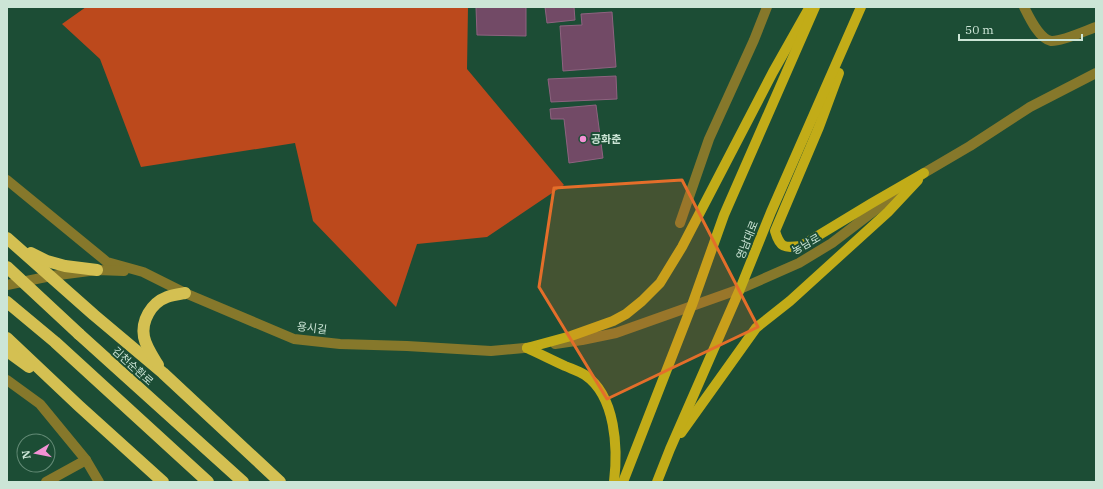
<svg xmlns="http://www.w3.org/2000/svg" width="1103" height="489" font-family="'IBM Plex Serif','Noto Sans KR',serif">
  <style>
    .forest { fill: #bc491c }
    .building { fill: #724a66; stroke: #8e6380 }
    .lines { fill: none; stroke-linecap: round; stroke-linejoin: round }
    .minor { stroke: #86782b; stroke-width: 10 }
    .major { stroke: #c2ac18; stroke-width: 10 }
    .highway { stroke: #d4c052; stroke-width: 12 }
    .highway-bridge { stroke: #d4c052; stroke-width: 12 }
    .marked { fill: #e46e2a; fill-opacity: 0.2; stroke: #e46e2a; stroke-width: 3; stroke-linejoin: round }
    .poi-dot { fill: #f391d5; stroke: #1c4d35; stroke-width: 1.5 }
    .labels { text-anchor: middle; stroke-width: 4; stroke-linejoin: round; paint-order: stroke }
    .poi-label { font-size: 11px; font-weight: bold; fill: #cce5d6; stroke: #1c4d35; text-anchor: start }
    .street-label { font-size: 11px; fill: #cce5d6; stroke: #1c4d35 }
  </style>
  <rect width="100%" height="100%" fill="#1c4d35"/>
  <path class="forest" d="M86,7H468L467,69L564,185L487,237L417,244L396,307L313,221L295,143L141,167L100,59L62,24Z"/>
  <g class="building">
    <path d="M476,7H526V36L477,35Z"/>
    <path d="M545,7H574L575,20L547,23Z"/>
    <path d="M612,12L616,67L563,71L560,26L582,25L581,14Z"/>
    <path d="M616,76L617,99L551,102L548,79Z"/>
    <path d="M596,105L603,158L569,163L564,119H551L550,109Z"/>
  </g>
  <g class="lines">
    <g class="minor">
      <path d="M1024,7C1029,17 1039,39 1051,41C1061,42 1085,31 1096,27"/>
      <path d="M917,178L924,173L970,146L1030,107L1096,73"/>
      <path d="M7,180L107,262L143,272L185,293L294,339L340,344L407,346L491,351L535,347"/>
      <path d="M680,223L709,139L754,40L767,7"/>
      <path d="M7,285L51,276L97,270L124,271"/>
      <path d="M555,344L582,340L616,333L740,289L799,263L832,243L904,188"/>
      <path d="M7,380L40,404L86,460L99,482"/>
      <path d="M46,482L86,460"/>
    </g>
    <g class="major">
      <path d="M839,73L819,127L775,231C780,248 784,248 801,246L872,203L924,173"/>
      <path d="M527,348L571,336L613,321L626,314L642,301L660,283L682,247L773,72L808,10"/>
      <path d="M527,348C540,354 552,360 565,366C572,369 579,371 585,375C616,396 618,449 614,482"/>
      <path d="M681,433L756,328L790,301L888,212L918,180"/>
      <path d="M623,482L692,305L724,215L815,7"/>
      <path d="M657,482L670,449L740,289L771,212L861,7"/>
    </g>
    <g class="highway">
      <path d="M7,238L94,315L163,373L280,482"/>
      <path d="M31,253L47,261L65,266L97,270"/>
      <path d="M7,302L55,342L208,482"/>
      <path d="M79,334L243,482"/>
      <path d="M7,338L79,406L163,482"/>
      <path d="M7,351L29,367"/>
      <path d="M158,365C153,357 146,347 144,337C141,321 151,303 167,297C172,295 179,294 185,293"/>
    </g>
    <path class="highway-bridge" d="M7,267L79,334"/>
  </g>
  <path class="marked" d="M682,180L758,327L607,399L539,287L554,188Z"/>
  <circle class="poi-dot" cx="583" cy="139" r="4"/>
  <g class="labels">
    <g class="poi-label">
      <text x="591" y="143">공화춘</text>
    </g>
    <g class="street-label">
      <text transform="translate(747 240) rotate(-68)" y="4">영남대로</text>
      <text transform="translate(806 244) rotate(-30)" y="4">농남로</text>
      <text transform="translate(312 328) rotate(7)" y="4">용시길</text>
      <text transform="translate(133 366) rotate(42)" y="4">김천순환로</text>
    </g>
  </g>
  <rect width="1103" height="489" fill="none" stroke="#cce5d6" stroke-width="16"/>
  <g transform="translate(36 453) rotate(260)"><circle r="19" fill="#1c4d35" stroke="#628a75"/>
  <path d="M0-3L7 15L0 10L-7 15Z" fill="#f391d5"/>
  <text y="-6" font-size="11" font-weight="bold" text-anchor="middle" fill="#cce5d6">N</text>
  </g>
  <path d="M959 34v6h123v-6" fill="none" stroke="#cce5d6" stroke-width="2"/>
  <text x="965" y="34" font-size="12" fill="#cce5d6" stroke="#1c4d35" stroke-width="3" paint-order="stroke">50 m</text>
</svg>
